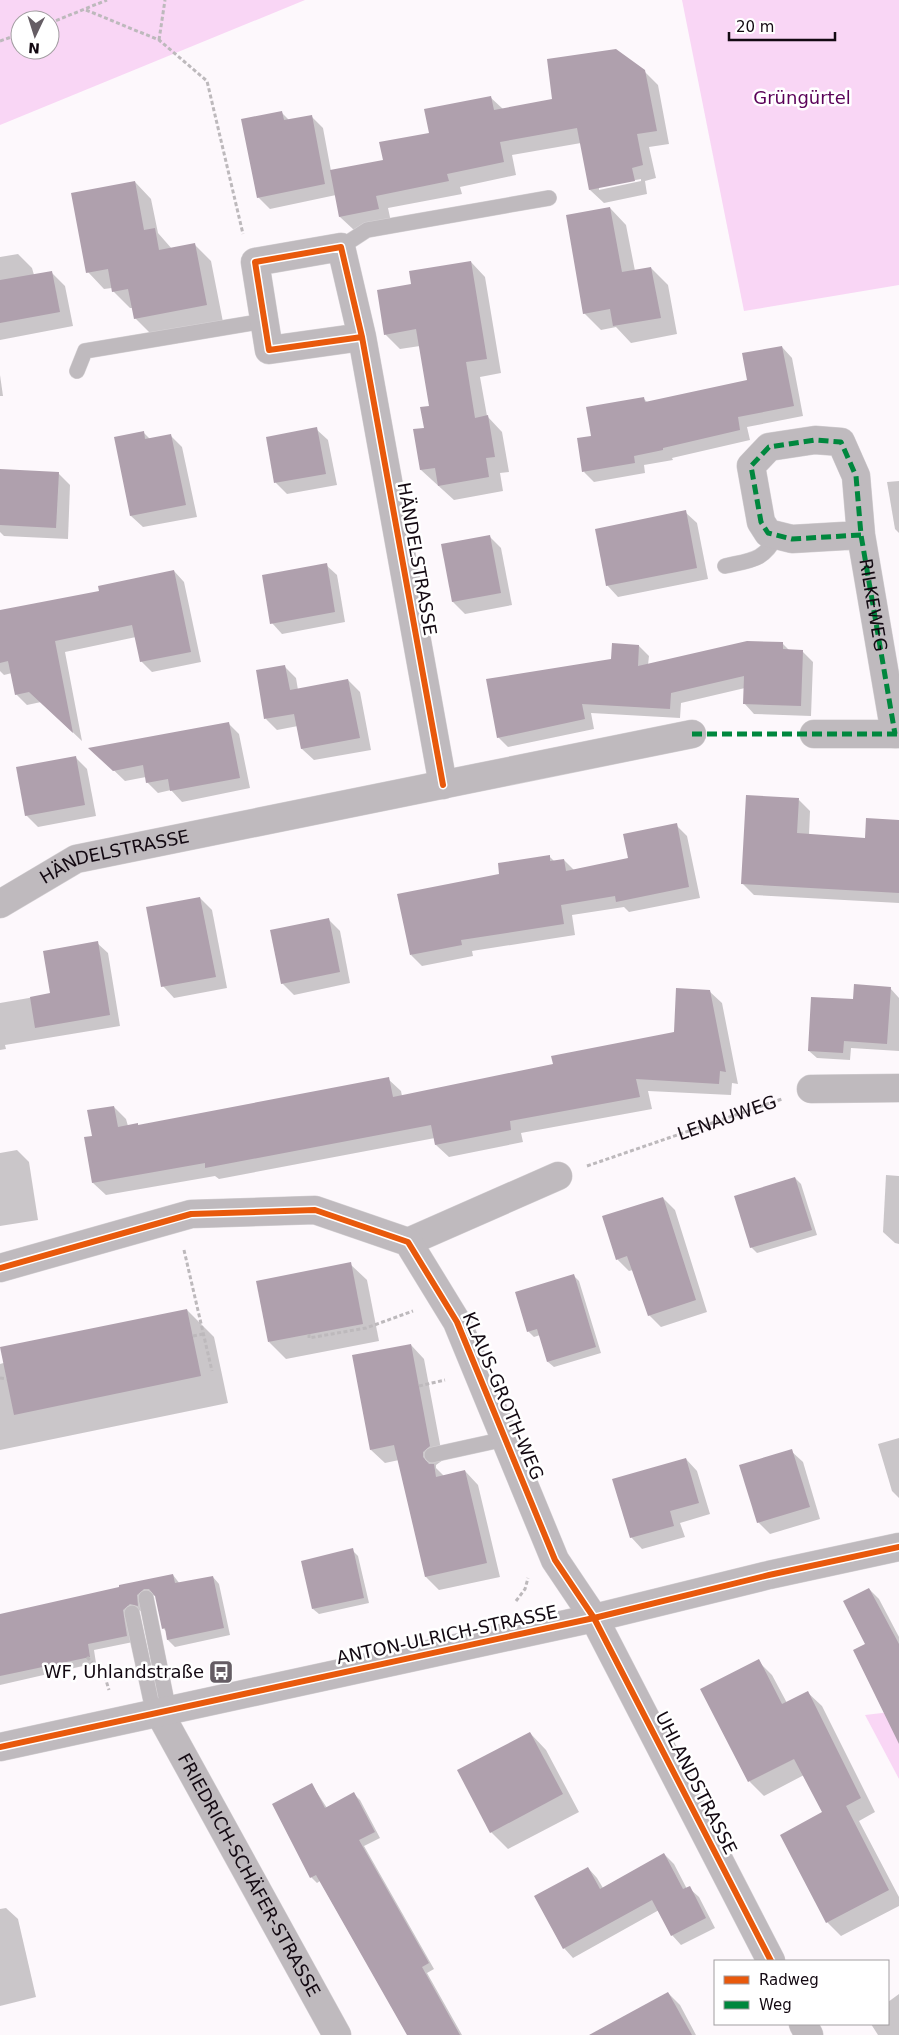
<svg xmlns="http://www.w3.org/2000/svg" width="899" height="2035" font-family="'DejaVu Sans',sans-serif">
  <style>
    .green { fill: #f9d6f5; fill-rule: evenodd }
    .shadow { fill: #0003; fill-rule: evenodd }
    .building { fill: #afa0ad }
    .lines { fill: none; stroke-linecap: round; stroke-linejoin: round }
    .service-casing { stroke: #d7d3d6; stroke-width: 16 }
    .minor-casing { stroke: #d7d3d6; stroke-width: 29 }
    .path { stroke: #bdb9bc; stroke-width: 3; stroke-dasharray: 4 2.5; stroke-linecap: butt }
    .service { stroke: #bfbabe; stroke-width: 15 }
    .minor { stroke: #bfbabe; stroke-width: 28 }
    .quiet { stroke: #00873e; stroke-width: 5; stroke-dasharray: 10 5; stroke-linecap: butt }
    .cycleway-casing { stroke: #fff; stroke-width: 9 }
    .cycleway { stroke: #e8590c; stroke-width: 6 }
    .labels { text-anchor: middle; stroke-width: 5; stroke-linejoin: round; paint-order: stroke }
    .park-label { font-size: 18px; fill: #5a0058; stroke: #fff }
    .street-label { font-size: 18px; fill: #130912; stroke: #fff }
    .poi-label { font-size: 18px; fill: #130912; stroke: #fff; text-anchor: end }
  </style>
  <rect width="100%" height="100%" fill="#fdf8fc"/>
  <g class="green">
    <path d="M0,0H305L0,125ZM20,20H50V50H20Z"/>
    <path d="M682,0H899V285L744,311Z"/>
    <path d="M899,1711V1779L865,1715Z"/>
  </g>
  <g class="shadow">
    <path d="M644,71L658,85L669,144L649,147L656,178L645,181L647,194L604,203L590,190L581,143L512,155L516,175L460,187L462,194L388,208L391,222L354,230L340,217L336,195L270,209L258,197L281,112L289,120L311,116L323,128L331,171L384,161L490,97L503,109L554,100ZM641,179V181L599,190V187Z"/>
    <path d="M135,182L151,199L158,233L172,249L194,244L211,261L223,322L152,335L135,318L133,308H130L113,291L112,288L104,289L88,272Z"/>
    <path d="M610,208L626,225L635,271L651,268L668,285L677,334L631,343L616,327L601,330L584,313Z"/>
    <path d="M18,254L32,268L34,275L51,272L65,286L73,326L0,340V257Z"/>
    <path d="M471,262L485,277L501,373L480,377L487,416L502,432L509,472L500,473L503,491L454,500L421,470L425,429L431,407L420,346L400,349L385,334L413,285Z"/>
    <path d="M782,347L792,358L803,416L747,427L750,440L672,458L673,460L644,465L645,473L594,482L584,472L644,399L648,403L748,381Z"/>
    <path d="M0,375L3,396H0Z"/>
    <path d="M316,429L328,440L337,485L287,494L276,483L267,438Z"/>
    <path d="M143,432L150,439L170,435L182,447L197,517L143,527L131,516Z"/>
    <path d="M0,471L58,473L70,485L68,539L4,536L0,532Z"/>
    <path d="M899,481V533L895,529L887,482Z"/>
    <path d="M685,512L697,523L708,579L618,597L607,585Z"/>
    <path d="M489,536L501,548L512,605L465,614L453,602L442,545Z"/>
    <path d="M326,565L337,575L345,622L282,634L272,623Z"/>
    <path d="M174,571L184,582L201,662L152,672L141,661L136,637L65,652L82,741L41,702L27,705L16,694L12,673L4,675L0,671V611L100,592Z"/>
    <path d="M783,644L790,651L803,652L813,662L811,716L754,714L744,703L745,688L681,703L680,718L591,713L594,729L508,747L498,737L612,660L639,646L649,656L648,665Z"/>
    <path d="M285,667L296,678L298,690L348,680L360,692L371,750L314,760L302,749L298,726L277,730L266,719Z"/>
    <path d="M228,723L239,734L250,788L182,802L171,790L158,793L147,782L146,777L125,781L101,758Z"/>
    <path d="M75,757L87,769L96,816L38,827L26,815Z"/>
    <path d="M799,800L810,811L809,835L867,839L899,821V903L754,895L742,883Z"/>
    <path d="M676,825L687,836L700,898L629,912L624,907L572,915L575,935L472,951L473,956L422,966L411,955L501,875L549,856L555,862L564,860L574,870L629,859Z"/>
    <path d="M200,898L212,910L227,988L174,998L163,986Z"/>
    <path d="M328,919L340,931L350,983L294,995L282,983Z"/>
    <path d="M97,943L108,953L120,1026L5,1045L6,1049L0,1050V1003L52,994Z"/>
    <path d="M890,988L899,998V1051L851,1048L850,1060L817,1058L809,1051L855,1000Z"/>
    <path d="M709,991L722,1003L738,1084L732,1083L731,1095L648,1091L652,1109L521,1133L523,1142L449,1157L436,1145L435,1138L219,1179L215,1176L106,1195L93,1183L85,1138L93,1137L114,1107L126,1119L128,1126H139L388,1079L401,1091L402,1096L554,1065L675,1033Z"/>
    <path d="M17,1150L29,1162L38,1220L0,1226V1153Z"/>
    <path d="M886,1175L899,1176V1244L895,1243L883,1232Z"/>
    <path d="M795,1178L801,1184L817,1235L757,1253L751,1247Z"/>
    <path d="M663,1198L675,1210L707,1312L661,1327L649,1315L633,1270L629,1271L617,1259Z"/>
    <path d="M350,1264L367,1280L379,1341L286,1359L269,1342Z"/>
    <path d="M573,1275L579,1281L601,1353L554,1367L548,1362L540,1335L534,1337L528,1331Z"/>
    <path d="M187,1310L214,1337L228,1403L0,1450V1364Z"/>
    <path d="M411,1345L424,1359L443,1460L436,1465V1468L444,1476L465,1471L478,1485L500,1577L439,1590L426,1577L399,1460L385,1463L371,1450Z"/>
    <path d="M899,1438V1498L892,1491L878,1444Z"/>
    <path d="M791,1451L803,1462L820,1519L770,1534L758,1522Z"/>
    <path d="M686,1459L697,1471L710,1514L680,1523L685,1537L642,1549L631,1537Z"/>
    <path d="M352,1550L358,1556L369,1603L319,1614L313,1609Z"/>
    <path d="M173,1575L180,1584L213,1577L219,1584L230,1635L175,1647L168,1640L167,1632L163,1628L156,1596L151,1595L144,1612L137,1610L133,1642L94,1650L96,1663L0,1685V1616Z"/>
    <path d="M869,1589L879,1599L899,1637V1717L867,1644Z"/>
    <path d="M758,1661L772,1675L787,1703L807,1692L822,1706L875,1812L859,1821L899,1897V1906L841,1936L827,1922L824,1813L804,1775L764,1796L750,1782L702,1690Z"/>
    <path d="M530,1733L546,1750L579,1812L508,1849L491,1832Z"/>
    <path d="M312,1785L327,1808L354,1794L360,1800L380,1838L364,1846L434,1969L427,1973L462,2035H408L320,1881L317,1883L311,1877Z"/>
    <path d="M664,1854L674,1864L687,1889L689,1888L699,1897L715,1928L681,1945L672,1935L659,1910L573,1958L564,1948L588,1868L597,1878L603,1888Z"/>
    <path d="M6,1908L18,1919L36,1997L0,2006V1909Z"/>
    <path d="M668,1993L680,2005L696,2035H609Z"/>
    <path d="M899,1994V2035H878L871,2024H888V2002Z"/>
  </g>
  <g class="building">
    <path d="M616,49L645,70L657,131L637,134L643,165L632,168L635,181L589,190L577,128L500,142L504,162L447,174L449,181L376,196L379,209L339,217L330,170L383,160L379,142L429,133L424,109L491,96L494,110L552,99L547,59Z"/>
    <path d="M282,111L284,120L312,115L325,184L257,198L241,119Z"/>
    <path d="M135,181L144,230L155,228L159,250L195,243L207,305L134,319L128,289L112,292L108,269L86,273L71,193Z"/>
    <path d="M610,207L622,272L651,267L661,318L613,326L610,309L583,314L566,215Z"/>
    <path d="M471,261L487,359L466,362L475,418L488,415L495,457L486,458L489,477L438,486L435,468L420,470L413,429L424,428L420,407L429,406L416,329L384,335L377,290L411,284L409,271Z"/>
    <path d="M52,271L60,312L0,323V280Z"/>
    <path d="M782,346L794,406L738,417L740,430L663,448V450L634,456L635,463L582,472L577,438L591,436L586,407L644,397L645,402L747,380L742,353Z"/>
    <path d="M317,427L326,474L274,483L266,437Z"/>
    <path d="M144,431L145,439L171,434L186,505L130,516L114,437Z"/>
    <path d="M0,469L59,472L56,528L0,525Z"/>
    <path d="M686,510L697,568L606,586L595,529Z"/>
    <path d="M490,535L501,593L452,602L441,544Z"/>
    <path d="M327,563L335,612L270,624L262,575Z"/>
    <path d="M174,570L191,652L140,662L132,625L55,641L73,733L29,692L15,695L8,661L0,663V610L99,591L98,586Z"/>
    <path d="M747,641L783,642V649L803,650L801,706L743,704L744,676L671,693L670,709L582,704L585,719L497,738L486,679L611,659L612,643L639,645L638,666Z"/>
    <path d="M285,665L290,690L348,679L360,738L301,749L294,714L264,719L256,670Z"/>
    <path d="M229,722L240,778L170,791L168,779L146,783L143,765L113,771L88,748Z"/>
    <path d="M76,756L85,805L25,816L16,767Z"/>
    <path d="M746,795L799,798L797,833L865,838L866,818L899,820V893L741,884Z"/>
    <path d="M677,823L689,887L616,902L615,896L561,905L564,924L461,940L462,945L410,955L397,894L499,874L498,863L550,855V861L564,859L566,871L628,858L623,834Z"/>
    <path d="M200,897L216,977L161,987L146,907Z"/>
    <path d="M329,918L340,972L281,984L270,930Z"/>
    <path d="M98,941L110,1015L35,1028L30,997L50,993L43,951Z"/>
    <path d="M854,984L891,987L887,1044L844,1041L843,1053L808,1051L811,997L853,999Z"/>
    <path d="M676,988L710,990L726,1072L720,1071L719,1084L636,1079L640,1097L510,1121L511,1130L435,1145L431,1125L205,1168V1163L92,1183L84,1137L92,1136L87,1110L114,1106L118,1127L138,1123V1125L389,1077L393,1097L553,1064L551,1056L674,1032Z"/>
    <path d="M795,1177L812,1230L750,1248L734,1196Z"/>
    <path d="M663,1197L696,1300L648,1316L627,1256L616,1260L602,1216Z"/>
    <path d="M351,1262L363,1324L268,1342L256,1281Z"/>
    <path d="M574,1274L596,1347L547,1362L537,1329L527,1332L515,1292Z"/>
    <path d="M187,1309L201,1376L14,1415L0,1347Z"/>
    <path d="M411,1344L430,1446L423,1452V1457L429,1464H434L436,1477L465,1470L487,1563L425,1577L394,1445L370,1450L352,1355Z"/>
    <path d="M792,1449L810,1507L757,1523L739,1465Z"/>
    <path d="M686,1458L699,1503L670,1511L674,1526L630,1538L612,1479Z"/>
    <path d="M353,1548L364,1598L312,1609L301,1561Z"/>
    <path d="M173,1574L175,1583L213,1576L224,1628L167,1640L165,1628L162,1629L155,1596L149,1589H144L137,1595L138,1606L130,1604L123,1610L127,1636L88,1644L90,1657L0,1676V1614L119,1587V1585Z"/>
    <path d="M869,1588L899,1644V1744L853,1650L865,1644L843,1601Z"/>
    <path d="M759,1659L782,1704L808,1691L861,1798L846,1806L889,1890L826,1923L780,1835L822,1812L794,1759L748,1782L700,1689Z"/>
    <path d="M530,1732L563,1794L490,1833L457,1770Z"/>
    <path d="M312,1783L325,1808L354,1792L375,1832L359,1840L429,1963L422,1967L460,2035H407L316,1875L310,1878L272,1804Z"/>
    <path d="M664,1853L683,1889L690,1886L706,1918L671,1936L652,1900L563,1949L534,1896L588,1867L600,1889Z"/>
    <path d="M668,1992L692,2035H589Z"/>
  </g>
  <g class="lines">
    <defs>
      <g id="service">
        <path d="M341,247L367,230L549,198"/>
        <path d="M77,371L85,351L264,321"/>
        <path d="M725,566C752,560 764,561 777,535"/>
        <path d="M432,1455L505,1439"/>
        <path d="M146,1598L169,1712"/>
        <path d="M132,1613L154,1715"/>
      </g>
      <g id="minor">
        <path d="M362,337L269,350L255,262L341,247L362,337L443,785"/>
        <path id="s2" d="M861,535L792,539L768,533L761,522L751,466L769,447L815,440L841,442L856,476L861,535L895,734"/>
        <path d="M814,734H899"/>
        <path id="s3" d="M0,904L76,859L692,734"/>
        <path d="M811,1089L899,1088"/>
        <path d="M408,1242L558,1176"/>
        <path d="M0,1268L191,1214L315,1210L408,1242L457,1322L555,1560L594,1618L771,1961"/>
        <path id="s4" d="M160,1714L337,2035"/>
        <path d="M0,1747L594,1618L769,1575L899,1547"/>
        <path d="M803,2024L809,2035"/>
      </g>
    </defs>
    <use href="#service" class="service-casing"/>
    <use href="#minor" class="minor-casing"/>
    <g class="path">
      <path d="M86,10L159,40L207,81L243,234"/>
      <path d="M50,23L107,0"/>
      <path d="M159,40L165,0"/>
      <path d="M0,41L20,34"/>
      <path id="s1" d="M587,1166L782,1099"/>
      <path d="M184,1250L212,1371"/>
      <path d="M309,1334V1338L366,1328L413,1311"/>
      <path d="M193,1336L203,1334"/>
      <path d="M0,1378L7,1379"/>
      <path d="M419,1386L445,1380"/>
      <path d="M516,1601L525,1589L528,1578"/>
      <path d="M87,1657L105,1677L109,1690"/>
    </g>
    <use href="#service" class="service"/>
    <use href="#minor" class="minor"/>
    <g class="quiet">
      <path d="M861,535L792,539L768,533L761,522L751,466L769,447L815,440L841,442L856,476L861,535L895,734"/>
      <path d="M692,734H899"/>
    </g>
    <defs>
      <g id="cycleway">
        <path d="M362,337L269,350L255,262L341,247L362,337L443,785"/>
        <path d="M0,1268L191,1214L315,1210L408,1242L457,1322L555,1560L594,1618L771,1961"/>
        <path d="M0,1747L594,1618L769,1575L899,1547"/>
      </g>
    </defs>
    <use href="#cycleway" class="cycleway-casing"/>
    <use href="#cycleway" class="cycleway"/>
  </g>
  <defs>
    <symbol id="bus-square" viewBox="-11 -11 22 22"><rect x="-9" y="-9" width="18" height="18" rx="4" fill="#655d64" stroke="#fff"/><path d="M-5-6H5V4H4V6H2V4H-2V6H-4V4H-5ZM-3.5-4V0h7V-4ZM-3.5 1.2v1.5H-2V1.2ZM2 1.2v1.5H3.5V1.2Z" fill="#fff"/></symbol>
  </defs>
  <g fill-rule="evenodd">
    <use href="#bus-square" x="207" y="1658" width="28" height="28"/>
  </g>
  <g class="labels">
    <g class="park-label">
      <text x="802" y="104">Grüngürtel</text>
    </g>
    <g class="street-label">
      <text transform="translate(417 559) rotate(80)" y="6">HÄNDELSTRASSE</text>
      <text dy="6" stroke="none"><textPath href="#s2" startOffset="430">RILKEWEG</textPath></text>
      <text dy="6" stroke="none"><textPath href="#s3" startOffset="126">HÄNDELSTRASSE</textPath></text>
      <text dy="6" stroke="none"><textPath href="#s1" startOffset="148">LENAUWEG</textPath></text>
      <text transform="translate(503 1396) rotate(67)" y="6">KLAUS-GROTH-WEG</text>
      <text transform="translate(447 1635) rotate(-12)" y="6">ANTON-ULRICH-STRASSE</text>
      <text transform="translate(696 1783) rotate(63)" y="6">UHLANDSTRASSE</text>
      <text dy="6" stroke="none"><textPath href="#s4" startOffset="184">FRIEDRICH-SCHÄFER-STRASSE</textPath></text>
    </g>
    <g class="poi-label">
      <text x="204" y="1678">WF, Uhlandstraße</text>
    </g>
  </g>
  <rect x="714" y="1960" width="175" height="65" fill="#ffffff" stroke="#a19da0"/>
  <rect x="724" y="1976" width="25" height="8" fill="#e8590c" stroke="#a19da0"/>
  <text x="759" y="1985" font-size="15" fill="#130912">Radweg</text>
  <rect x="724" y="2001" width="25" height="8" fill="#00873e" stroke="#a19da0"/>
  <text x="759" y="2010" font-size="15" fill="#130912">Weg</text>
  <g transform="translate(35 35) rotate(184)"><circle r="24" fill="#ffffff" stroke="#a19da0"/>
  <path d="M0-4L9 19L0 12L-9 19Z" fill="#655d64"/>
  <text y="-8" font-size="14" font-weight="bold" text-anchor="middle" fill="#130912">N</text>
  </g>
  <path d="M729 32v8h106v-8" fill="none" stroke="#130912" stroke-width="2.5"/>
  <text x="736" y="32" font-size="15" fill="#130912" stroke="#ffffff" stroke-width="4" paint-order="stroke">20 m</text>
</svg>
